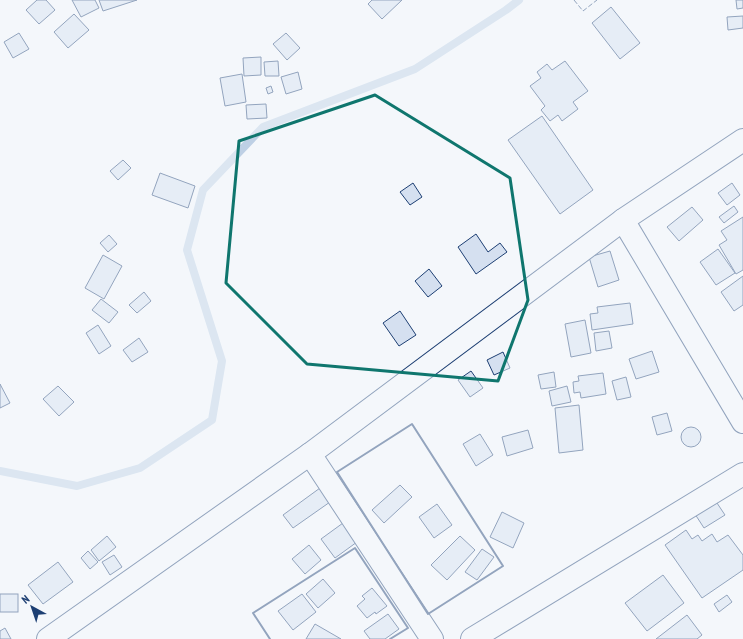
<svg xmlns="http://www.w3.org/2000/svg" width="743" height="639" font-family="'PT Sans Narrow',sans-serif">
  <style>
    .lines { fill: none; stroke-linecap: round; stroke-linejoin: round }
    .stream { stroke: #bed0e5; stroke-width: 8 }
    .building { fill: #d5e0f0; stroke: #1d3f73 }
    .street-casing { stroke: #1d3f73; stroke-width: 24 }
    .street { stroke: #f4f7fb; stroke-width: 22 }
    .fence { stroke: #1d3f73; stroke-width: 1; stroke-dasharray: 5 2; stroke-linecap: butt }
    .wall { stroke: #1d3f73; stroke-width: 2 }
    .marked { fill: none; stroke: #0f766e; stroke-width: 3; stroke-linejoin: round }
  </style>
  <rect width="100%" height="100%" fill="#f4f7fb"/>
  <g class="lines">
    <path class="stream" d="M0,471L77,486L140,468L212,420L222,361L187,250L203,190L263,127L415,69L506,10L519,0"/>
  </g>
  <g class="building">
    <path d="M37,0H46L55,10L39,24L26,10Z"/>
    <path d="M72,0H95L99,8L81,17Z"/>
    <path d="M99,0H137L103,11Z"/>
    <path d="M372,0H402L382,19L368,4Z"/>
    <path d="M736,0H743V8L737,9Z"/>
    <path d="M611,7L640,43L620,59L592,23Z"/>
    <path d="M74,14L89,30L68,48L54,32Z"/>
    <path d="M743,16V28L728,30L727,17Z"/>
    <path d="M19,33L29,49L13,58L4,42Z"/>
    <path d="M286,33L300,48L287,60L273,44Z"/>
    <path d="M261,57V75L244,76L243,58Z"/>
    <path d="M278,61L279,76H265L264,62Z"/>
    <path d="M565,61L588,91L573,102L578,109L562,121L558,115L550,121L541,110L545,106L530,86L541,78L537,72L547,64L552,70Z"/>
    <path d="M298,72L302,89L286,94L281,77Z"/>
    <path d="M242,74L246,102L225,106L220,78Z"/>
    <path d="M271,86L273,92L268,94L266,88Z"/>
    <path d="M266,104L267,118L247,119L246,105Z"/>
    <path d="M542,116L593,190L560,214L508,140Z"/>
    <path d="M123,160L131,168L118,180L110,171Z"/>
    <path d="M160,173L195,186L188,208L152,195Z"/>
    <path d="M413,183L422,197L410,205L400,192Z"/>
    <path d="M732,183L740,195L727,205L718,193Z"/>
    <path d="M734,206L738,212L724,223L719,217Z"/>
    <path d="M692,207L703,220L679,241L667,227Z"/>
    <path d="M743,217V270L736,274L719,245L727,240L721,231Z"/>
    <path d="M476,234L488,252L500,243L507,252L476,274L458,247Z"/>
    <path d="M109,235L117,244L108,252L100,243Z"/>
    <path d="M718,249L735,273L716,285L700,262Z"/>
    <path d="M610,251L619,280L598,287L589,257Z"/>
    <path d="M103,255L122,266L104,299L85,288Z"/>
    <path d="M429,269L442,286L428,297L415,281Z"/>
    <path d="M743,276V305L734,311L721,292Z"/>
    <path d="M144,292L151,301L137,313L129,305Z"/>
    <path d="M101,299L118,312L109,323L92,310Z"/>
    <path d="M630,303L633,324L592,330L590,314L598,313L597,307Z"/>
    <path d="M400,311L416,335L399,346L383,323Z"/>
    <path d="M585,320L591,353L571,357L565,324Z"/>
    <path d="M98,325L111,346L99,354L86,333Z"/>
    <path d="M609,331L612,348L596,351L594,333Z"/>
    <path d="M139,338L148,352L132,362L123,350Z"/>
    <path d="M652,351L659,372L636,379L629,359Z"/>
    <path d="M503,352L510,368L494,375L487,360Z"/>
    <path d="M471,371L483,388L470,397L458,380Z"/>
    <path d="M554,372L556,387L541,389L538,375Z"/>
    <path d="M603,373L606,394L581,398L580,392L574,393L573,382L579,381L578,376Z"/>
    <path d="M626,377L631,397L617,400L612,381Z"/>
    <path d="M0,384L10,403L0,408Z"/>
    <path d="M58,386L74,402L59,416L43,399Z"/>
    <path d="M567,386L571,402L552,406L549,391Z"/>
    <path d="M579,405L583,450L559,453L555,408Z"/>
    <path d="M667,413L672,431L657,435L652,417Z"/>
    <circle cx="691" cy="437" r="10"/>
    <path d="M528,430L533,448L507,456L502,437Z"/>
    <path d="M480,434L493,455L476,466L463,444Z"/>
    <path d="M400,485L412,497L384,523L372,510Z"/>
    <path d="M320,488L330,502L293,528L283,515Z"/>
    <path d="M713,497L725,515L704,528L693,511Z"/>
    <path d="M437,504L452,525L434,538L419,517Z"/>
    <path d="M502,512L524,523L513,548L490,537Z"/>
    <path d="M343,523L357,542L335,558L321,539Z"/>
    <path d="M686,530L692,539L698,535L702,541L712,534L717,542L728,535L743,555V570L702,598L665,545Z"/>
    <path d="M107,536L116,547L99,561L91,550Z"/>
    <path d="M460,536L475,550L447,580L431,565Z"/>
    <path d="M309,545L321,560L305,574L292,559Z"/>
    <path d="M482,549L494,557L477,580L465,572Z"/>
    <path d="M88,551L98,562L90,569L81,558Z"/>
    <path d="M114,555L122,567L110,575L102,562Z"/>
    <path d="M58,562L73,582L43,604L28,585Z"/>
    <path d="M663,575L684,603L647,631L625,603Z"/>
    <path d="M323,579L335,593L318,608L306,594Z"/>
    <path d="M372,588L387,606L376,614L375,612L367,618L357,606L365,599L362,596Z"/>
    <rect x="0" y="594" width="18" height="18"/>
    <path d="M302,594L316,612L293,630L278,611Z"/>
    <path d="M727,595L732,602L719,612L714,604Z"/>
    <path d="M388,614L399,629L385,639H370L364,631Z"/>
    <path d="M687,615L702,635L697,639H656Z"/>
    <path d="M315,624L341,639H306Z"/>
    <path d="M5,628L11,639H0V631Z"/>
  </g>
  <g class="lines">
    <defs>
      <g id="street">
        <path d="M623,220L743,422"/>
        <path d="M310,454L432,639"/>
        <path d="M48,639L310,454L623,220L743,140"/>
        <path d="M472,639L743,474"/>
      </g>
    </defs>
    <use href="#street" class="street-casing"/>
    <use href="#street" class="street"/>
    <path class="fence" d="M574,0L583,11L597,0"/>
    <g class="wall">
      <path d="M412,424L503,566L428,614L337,472Z"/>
      <path d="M270,639L253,613L355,548L408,628L390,639"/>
    </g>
  </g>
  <path d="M0 0H743V639H0ZM375,95L510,178L528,300L498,381L307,364L226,283L239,141Z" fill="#f4f7fb" fill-opacity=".55" fill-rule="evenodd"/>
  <path class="marked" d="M375,95L510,178L528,300L498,381L307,364L226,283L239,141Z"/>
  <g transform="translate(32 607) rotate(320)" stroke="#f4f7fb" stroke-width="3" paint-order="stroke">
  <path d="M0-3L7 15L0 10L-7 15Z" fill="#1d3f73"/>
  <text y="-6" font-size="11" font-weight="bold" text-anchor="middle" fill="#1d3f73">N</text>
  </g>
</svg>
